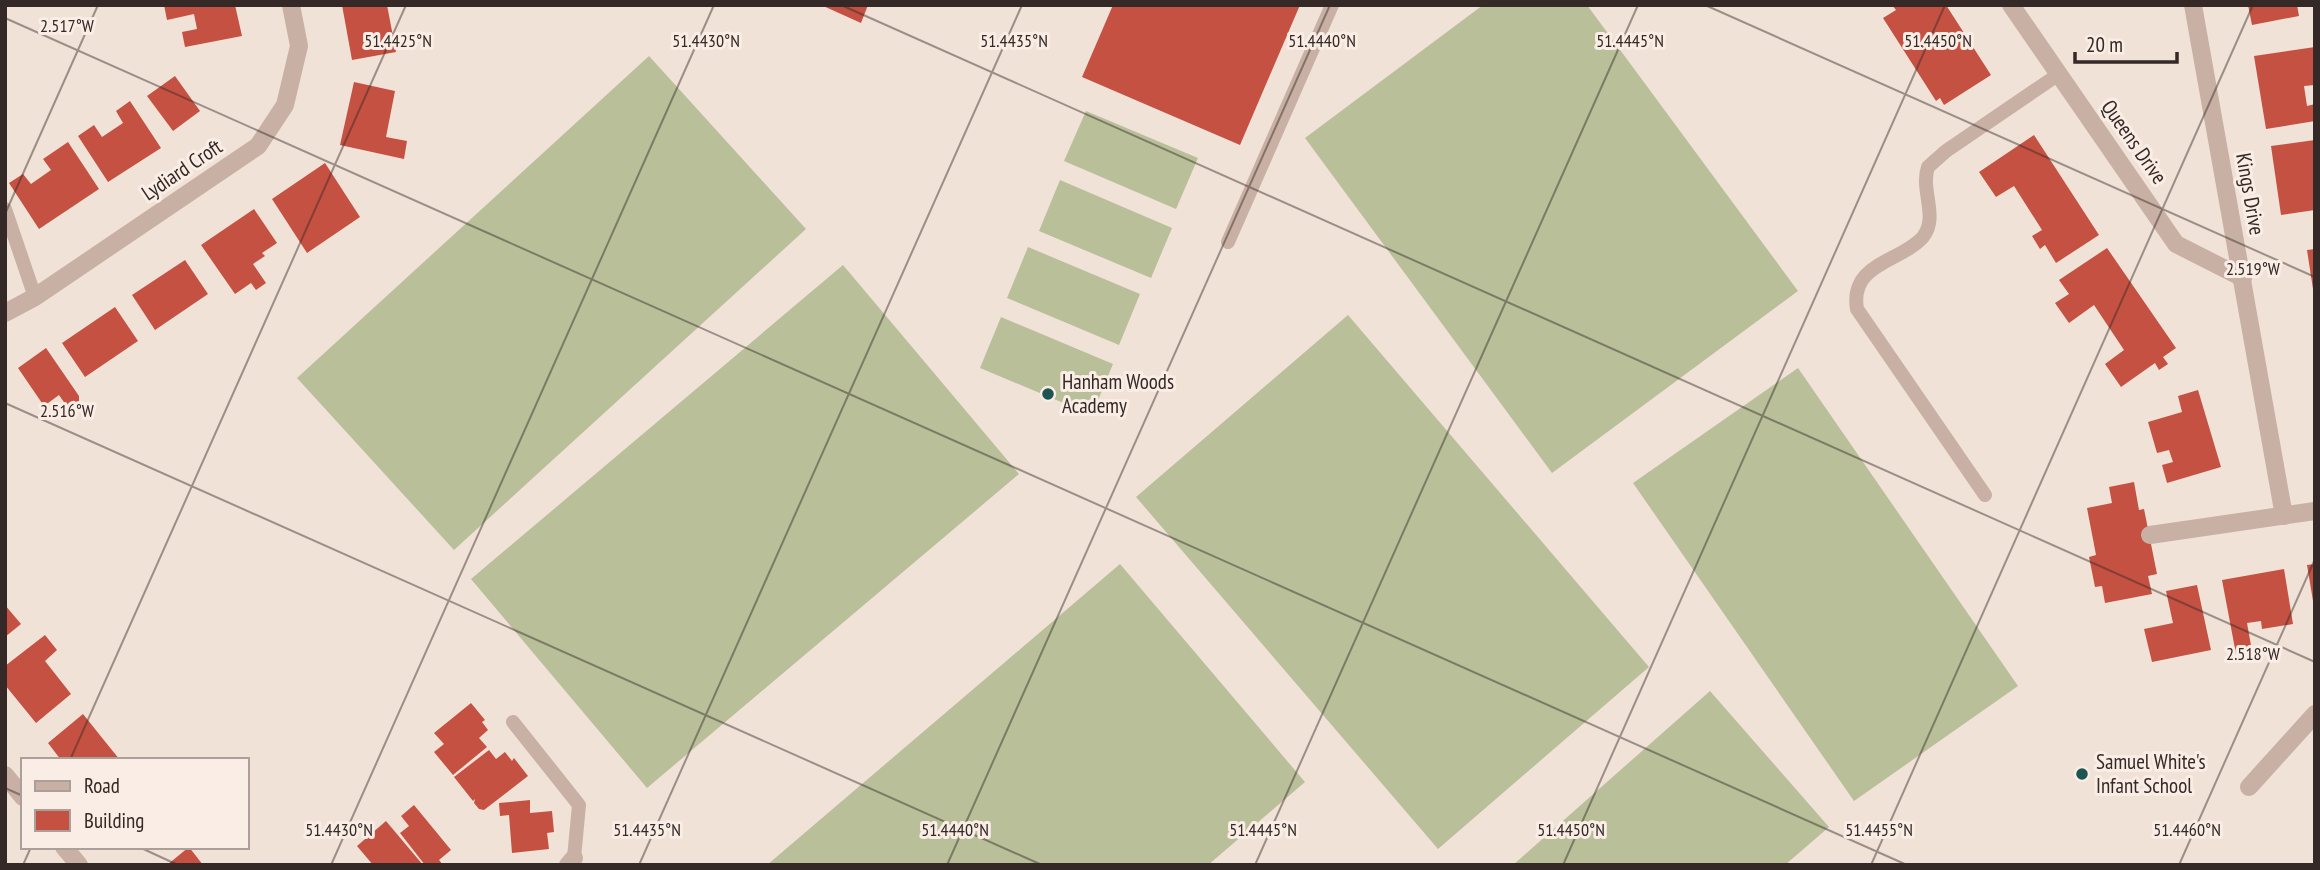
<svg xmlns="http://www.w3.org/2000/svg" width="2320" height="870" font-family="'PT Sans Narrow',sans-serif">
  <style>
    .grass { fill: #b8bf99 }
    .building { fill: #c55142 }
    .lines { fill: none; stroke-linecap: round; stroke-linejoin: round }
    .lane { stroke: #c9b0a5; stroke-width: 14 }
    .street { stroke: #c9b0a5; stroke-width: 18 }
    .ticks { fill: none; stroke: #342926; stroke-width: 2; stroke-opacity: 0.45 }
    .poi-dot { fill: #1c5551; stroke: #f9ede5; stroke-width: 2.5 }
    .labels { text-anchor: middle; stroke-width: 6; stroke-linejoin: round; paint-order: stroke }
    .street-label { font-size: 21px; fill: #342926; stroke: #f9ede5 }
    .poi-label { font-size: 21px; fill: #342926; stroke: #f9ede5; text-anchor: start }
    .ticks-label { font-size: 18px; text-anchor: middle; fill: #342926; stroke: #f9ede5; stroke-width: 6; stroke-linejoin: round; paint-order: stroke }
  </style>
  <rect width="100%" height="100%" fill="#f1e2d8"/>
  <g class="grass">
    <path d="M1483,5H1587L1798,291L1552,473L1305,138Z"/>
    <path d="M649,56L806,229L454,550L297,378Z"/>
    <path d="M1086,111L1198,158L1176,209L1064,161Z"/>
    <path d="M1060,180L1172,228L1151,278L1039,231Z"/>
    <path d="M1028,247L1140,294L1119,345L1007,298Z"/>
    <path d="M843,265L1019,474L647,788L471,579Z"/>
    <path d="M1348,315L1649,667L1438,849L1136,497Z"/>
    <path d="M1001,317L1113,364L1092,415L980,368Z"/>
    <path d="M1798,368L2018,686L1854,801L1633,483Z"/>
    <path d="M1120,564L1305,782L1208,865H767Z"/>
    <path d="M1710,691L1829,827L1785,865H1513Z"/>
  </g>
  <g class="building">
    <path d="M164,5H235L242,36L185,47L182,32L197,29L194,14L167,20Z"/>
    <path d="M342,5H387L396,52L352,60Z"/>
    <path d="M821,5H868L861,23Z"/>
    <path d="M1113,5H1300L1240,145L1082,77Z"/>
    <path d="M1892,5H1946L1991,75L1944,105L1940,98L1936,101L1883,18L1896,10Z"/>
    <path d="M2248,5H2297L2299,16L2252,25Z"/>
    <path d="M2315,47V85L2304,86L2307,106L2315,104V121L2266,129L2254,56Z"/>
    <path d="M175,76L200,111L173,131L147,96Z"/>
    <path d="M354,82L395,91L386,137L407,141L404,159L340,145Z"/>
    <path d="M130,101L161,148L108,182L78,136L94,125L102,137L123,123L116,111Z"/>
    <path d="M2034,135L2099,235L2056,263L2045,245L2040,249L2032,236L2042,230L2014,186L1996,197L1979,172Z"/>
    <path d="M2315,140V210L2281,215L2271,146Z"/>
    <path d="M68,142L99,189L39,229L9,183L23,174L31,184L51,170L43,159Z"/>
    <path d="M325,163L360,217L307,253L272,199Z"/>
    <path d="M254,209L277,243L262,253L265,256L253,264L266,283L256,290L251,283L235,294L201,245Z"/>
    <path d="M2107,248L2176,348L2163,357L2168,364L2159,370L2155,363L2121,387L2105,364L2124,350L2094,305L2069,323L2055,303L2069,294L2059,280Z"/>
    <path d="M2315,249V289H2313L2307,250Z"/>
    <path d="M185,260L208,294L155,330L132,295Z"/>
    <path d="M115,307L138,341L85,377L62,343Z"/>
    <path d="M46,348L79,396V404L73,408L66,405L59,395L44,406L18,368Z"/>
    <path d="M2198,390L2221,467L2167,483L2162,465L2173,462L2169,450L2157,453L2148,422L2182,412L2178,396Z"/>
    <path d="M2134,482L2139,510L2144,509L2157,574L2148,576L2152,594L2105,603L2102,586L2095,587L2089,557L2096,555L2087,508L2112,503L2109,487Z"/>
    <path d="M2315,564V601H2313L2307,565Z"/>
    <path d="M2284,569L2293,624L2262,629L2261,621L2247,623L2252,651L2236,654L2222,580Z"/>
    <path d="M2197,585L2211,650L2152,662L2144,629L2173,623L2166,591Z"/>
    <path d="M5,605L21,624L5,637Z"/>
    <path d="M45,635L57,650L45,661L71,694L36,723L5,685V666Z"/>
    <path d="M471,703L485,720L482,722L488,730L479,738L487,747L453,775L434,752L444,744L434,733Z"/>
    <path d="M83,714L103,739L120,760H61L48,743Z"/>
    <path d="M489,750L496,759L505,752L512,761L514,758L528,776L484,810L479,809L474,803L475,799L473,801L454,777Z"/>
    <path d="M530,800V813L552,811L554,832L547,833L549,849L512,853L509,815L500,816L499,803Z"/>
    <path d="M414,805L451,850L439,860L443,865H425L400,833L409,826L401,816Z"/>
    <path d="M386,821L423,865H373L357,846Z"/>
    <path d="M189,847L203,865H167Z"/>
  </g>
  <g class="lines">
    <g class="lane">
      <path d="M5,209L35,297"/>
      <path d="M1228,242L1332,5"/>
      <path d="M1985,495L1857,309C1849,263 1901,262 1923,237C1939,217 1920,190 1928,167L1946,151L2059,74"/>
      <path d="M513,722L579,805L574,858"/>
    </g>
    <g class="street">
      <path d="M2011,5L2176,244L2243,278"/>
      <path d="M2193,5L2284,516"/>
      <path d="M5,313L35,297L258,146L285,105L299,46L291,5"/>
      <path d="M2150,535L2315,511"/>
      <path d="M5,775L23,797"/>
      <path d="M2249,787L2315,714"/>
      <path d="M64,847L79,865"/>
      <path d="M568,865L574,858"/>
    </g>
  </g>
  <path class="ticks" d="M841,5L2315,662M1705,5L2315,277M5,18L1907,865M5,214L98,5M5,403L1042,865M70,760L406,5M5,788L23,796M139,847L178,865M23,865L31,847M331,865L714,5M639,865L1022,5M947,865L1330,5M1255,865L1638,5M1563,865L1945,5M1871,865L2253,5M2179,865L2315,559"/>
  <g class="poi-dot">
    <circle cx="1048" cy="394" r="7"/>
    <circle cx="2082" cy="774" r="7"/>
  </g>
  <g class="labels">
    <g class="street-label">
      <text transform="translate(2134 142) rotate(55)" y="7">Queens Drive</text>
      <text transform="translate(182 170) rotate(-34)" y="7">Lydiard Croft</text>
      <text transform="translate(2250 194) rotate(80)" y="7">Kings Drive</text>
    </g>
    <g class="poi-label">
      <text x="1062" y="389">Hanham Woods<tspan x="1062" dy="24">Academy</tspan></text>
      <text x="2096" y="769">Samuel White's<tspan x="2096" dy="24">Infant School</tspan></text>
    </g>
  </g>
  <g class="ticks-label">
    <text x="67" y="32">2.517°W</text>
    <text x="1322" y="47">51.4440°N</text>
    <text x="398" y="47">51.4425°N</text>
    <text x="706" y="47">51.4430°N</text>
    <text x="1014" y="47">51.4435°N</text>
    <text x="1630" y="47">51.4445°N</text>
    <text x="1938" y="47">51.4450°N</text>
    <text x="2253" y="275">2.519°W</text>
    <text x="67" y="417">2.516°W</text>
    <text x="2253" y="660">2.518°W</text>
    <text x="339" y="836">51.4430°N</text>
    <text x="647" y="836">51.4435°N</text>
    <text x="955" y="836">51.4440°N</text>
    <text x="1263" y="836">51.4445°N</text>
    <text x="1571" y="836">51.4450°N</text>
    <text x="1879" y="836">51.4455°N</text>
    <text x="2187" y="836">51.4460°N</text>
  </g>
  <rect width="2320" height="870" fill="none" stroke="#342926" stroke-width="14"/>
  <rect x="21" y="758" width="228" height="91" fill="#f9ede5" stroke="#aa9f99" stroke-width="2"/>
  <rect x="35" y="781" width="35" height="10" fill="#c9b0a5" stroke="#aa9f99" stroke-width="2"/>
  <text x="84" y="793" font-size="21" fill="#342926">Road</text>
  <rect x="35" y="810" width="35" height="21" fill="#c55142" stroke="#aa9f99" stroke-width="2"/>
  <text x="84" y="828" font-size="21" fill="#342926">Building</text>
  <path d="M2075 52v10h102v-10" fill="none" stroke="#342926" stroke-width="3.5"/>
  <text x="2086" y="52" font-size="21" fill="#342926" stroke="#f9ede5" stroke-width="5" paint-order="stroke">20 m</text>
</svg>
